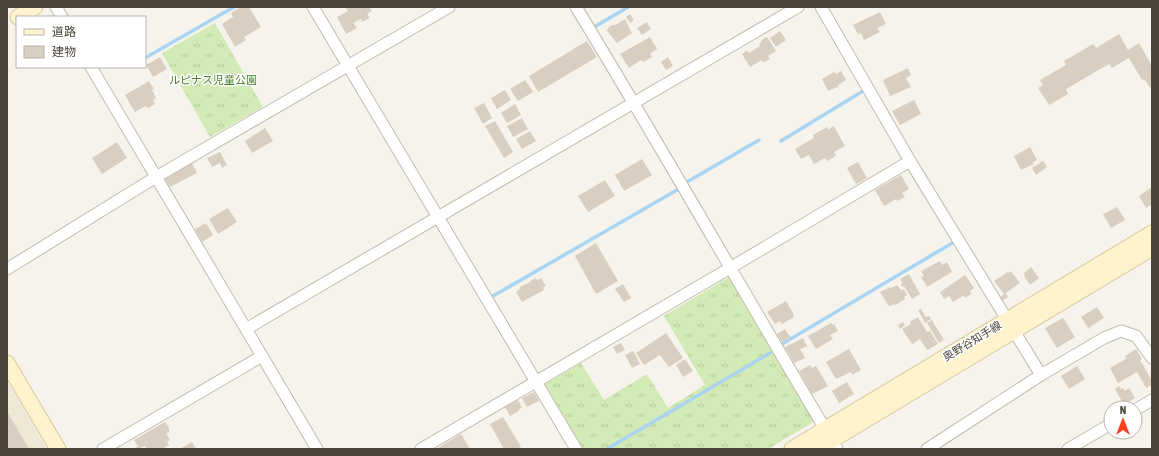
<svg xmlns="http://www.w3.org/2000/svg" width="1159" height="456" font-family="'Asap Condensed','Noto Sans JP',sans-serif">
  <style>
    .education { fill: #efe8d6 }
    .grass { fill: url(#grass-tufts) }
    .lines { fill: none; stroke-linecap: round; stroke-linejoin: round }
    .stream { stroke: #a9d4f2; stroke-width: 3.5 }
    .building { fill: #d8cfc1 }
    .street-casing { stroke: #c2bbae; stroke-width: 13 }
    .secondary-casing { stroke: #d6c79b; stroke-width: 17 }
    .street { stroke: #fff; stroke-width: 11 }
    .secondary { stroke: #fff3cd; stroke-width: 15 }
    .labels { text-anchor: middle; stroke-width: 3; stroke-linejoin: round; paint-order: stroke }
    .park-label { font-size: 11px; fill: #4a7f2a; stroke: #fff }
    .street-label { font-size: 11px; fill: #4b4439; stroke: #fff }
  </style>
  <defs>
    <pattern id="grass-tufts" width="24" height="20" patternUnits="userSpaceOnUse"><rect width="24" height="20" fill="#d2eab5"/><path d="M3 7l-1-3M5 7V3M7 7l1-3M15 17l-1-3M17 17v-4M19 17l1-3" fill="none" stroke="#b6ca9c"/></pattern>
  </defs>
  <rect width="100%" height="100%" fill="#f6f3ec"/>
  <path class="education" d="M7,381L47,449H7Z"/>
  <g class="grass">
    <path d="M215,23L263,107L210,137L162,53Z"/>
    <path d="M729,277L815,421L768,449H583L545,384L581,363L604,400L647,374L668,408L705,385L664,316Z"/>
  </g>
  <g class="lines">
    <g class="stream">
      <path d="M596,26L628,7"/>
      <path d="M145,58L234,7"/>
      <path d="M781,141L863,91"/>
      <path d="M687,182L759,140"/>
      <path d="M493,296L677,190"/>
      <path d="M782,344L954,242"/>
      <path d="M607,449L770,353"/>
    </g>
  </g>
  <g class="building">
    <path d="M241,7H249L261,27L244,37L246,40L235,47L222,24L233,17L231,13Z"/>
    <path d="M345,7H369L372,11L367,14L370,18L362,22L361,19L353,23L357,28L346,34L337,17L348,11Z"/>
    <path d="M880,12L886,24L877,28L880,32L864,40L861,33L858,34L853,25Z"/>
    <path d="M630,14L634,20L630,23L626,17Z"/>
    <path d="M625,19L632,33L617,43L607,31L608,28L612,25H615Z"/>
    <path d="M647,22L651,29L642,35L637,28Z"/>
    <path d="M780,31L786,40L776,47L770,38Z"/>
    <path d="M1119,34L1128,50L1139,43L1152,66V86L1150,88L1144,79L1142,80L1129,58L1112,68L1109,64L1066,89L1068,94L1049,105L1038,88L1043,85L1040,80L1066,65L1064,61L1093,44L1096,48Z"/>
    <path d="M650,37L657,49L650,54L652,57L643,62L641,60L629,68L620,54Z"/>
    <path d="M767,37L776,51L768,56L770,59L763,63L762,60L750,67L742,54L747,50L749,53L760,46L759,44L762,42L761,40Z"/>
    <path d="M587,41L597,57L538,92L529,76Z"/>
    <path d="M160,57L167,69L153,77L146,65Z"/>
    <path d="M668,57L673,66L666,70L661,62Z"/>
    <path d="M908,68L911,75L906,78L911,87L890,96L883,80Z"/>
    <path d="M841,71L846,80L838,85L839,87L835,88L828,91L822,79L834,72L836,74Z"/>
    <path d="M525,80L533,92L518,101L510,89Z"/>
    <path d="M149,81L154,89L152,90L156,98L153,100L155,104L148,108L146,106L135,112L125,95Z"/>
    <path d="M505,90L511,100L497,109L491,98Z"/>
    <path d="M914,100L921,114L900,125L892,111Z"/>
    <path d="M484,103L492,118L483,124L474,108Z"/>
    <path d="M515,104L521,115L507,123L501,113Z"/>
    <path d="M522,118L528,129L513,137L507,126Z"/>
    <path d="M495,121L513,152L504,158L485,126Z"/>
    <path d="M834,126L845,146L834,152L836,156L827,161L825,158L814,164L809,155L801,159L795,149L814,138L813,135L827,127L828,130Z"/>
    <path d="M265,128L273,141L252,153L245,141Z"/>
    <path d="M530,131L536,141L522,149L516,139Z"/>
    <path d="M117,142L127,158L102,174L92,158Z"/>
    <path d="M1030,147L1037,160L1033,162L1034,164L1021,170L1014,156Z"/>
    <path d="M220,152L227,165L222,168L220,163L212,167L207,158Z"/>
    <path d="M642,159L652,175L624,191L615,175Z"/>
    <path d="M1043,161L1047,167L1036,175L1032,168Z"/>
    <path d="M858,162L867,178L856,184L847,168Z"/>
    <path d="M192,163L197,173L170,187L165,179Z"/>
    <path d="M901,175L909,189L902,193L905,197L897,201L896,199L884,206L875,190Z"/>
    <path d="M605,180L615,196L588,212L578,196Z"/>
    <path d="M1152,187V204L1146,208L1139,196Z"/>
    <path d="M1117,207L1125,220L1111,228L1103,214Z"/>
    <path d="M228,208L237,222L218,234L209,219Z"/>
    <path d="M206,223L213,235L202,242L195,229Z"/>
    <path d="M596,243L618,281L596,294L575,256Z"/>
    <path d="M940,261L942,265L947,262L952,272L927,287L921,277L924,276L921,271Z"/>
    <path d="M1031,267L1039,278L1030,285L1024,276L1025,275L1024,273Z"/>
    <path d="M1011,271L1020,283L1004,294L994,281L1008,272L1009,273Z"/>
    <path d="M909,274L920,294L912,299L904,286L902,287L901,284L903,283L900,279Z"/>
    <path d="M965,275L974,288L970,291L971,294L965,298L964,295L953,302L949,296L944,299L940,292Z"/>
    <path d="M536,278L537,280L541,278L546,286L543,288L544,290L522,302L516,292L520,289V287L530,282V281Z"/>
    <path d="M623,284L631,298L624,302L615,289Z"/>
    <path d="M897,285L901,290L904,289L907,295L904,297L905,299L895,305L894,304L889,306L880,292L890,287L891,288Z"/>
    <path d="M1006,293L1008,297L1002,301L1000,297Z"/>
    <path d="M786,301L794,315H793L794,317L782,324L780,321L775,324L767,312Z"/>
    <path d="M1097,307L1104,318L1088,328L1081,317Z"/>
    <path d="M921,309L926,317L929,316L931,319L925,323L918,310Z"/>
    <path d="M918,317L927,332L930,331L938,344L927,350L920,339L912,344L902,329L911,324L910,322Z"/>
    <path d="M1063,318L1075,337L1057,348L1045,328Z"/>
    <path d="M932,320L944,340L939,343L927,323Z"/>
    <path d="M903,322L905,325L900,329L898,325Z"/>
    <path d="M831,323L832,325L834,324L838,331L830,335L833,339L816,349L808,336Z"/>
    <path d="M785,329L790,337L782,342L777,334Z"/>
    <path d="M666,333L683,358L669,367L660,355L644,365L636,353Z"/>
    <path d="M803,338L807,346L800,349L805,358L794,363L785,347Z"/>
    <path d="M621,343L625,350L617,354L613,347Z"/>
    <path d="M849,349L861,370L852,375L851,372L836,379L826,362Z"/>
    <path d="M1136,349L1142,359L1140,360L1152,381V385L1146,388L1137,372L1118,383L1110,368L1126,359L1125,356Z"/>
    <path d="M633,351L640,364L632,368L625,355Z"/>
    <path d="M685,359L693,371L683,377L676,365Z"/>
    <path d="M810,365L812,368L816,366L828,386L812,394L799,371Z"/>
    <path d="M1077,366L1085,379L1069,389L1061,376Z"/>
    <path d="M847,382L854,394L839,403L832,391Z"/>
    <path d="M1119,386L1121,389L1123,388L1125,391L1129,388L1135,398L1124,405L1115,389Z"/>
    <path d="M534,392L539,401L527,407L522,398Z"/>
    <path d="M518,400L522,408L519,409V411L510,416L505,407Z"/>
    <path d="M7,411L29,449H7Z"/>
    <path d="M503,417L521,447L517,449H504L490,424Z"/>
    <path d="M165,422L169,428V432L166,433L170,440L167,442L169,445L162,449H158L157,448L147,449L145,446L137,449L136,447L138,446L134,440Z"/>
    <path d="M461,434L469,447L466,449H436Z"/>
    <path d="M192,442L196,449H180Z"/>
  </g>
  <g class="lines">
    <defs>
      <g id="street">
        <path d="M56,7L62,17"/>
        <path d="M313,7L576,449"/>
        <path d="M576,7C665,153 749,302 837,449"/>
        <path d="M821,7L910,161L1041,375"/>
        <path d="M91,67L317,449"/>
        <path d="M7,269L156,177L449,7"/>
        <path d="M246,329L798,7"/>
        <path d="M1135,410L1152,400"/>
        <path d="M103,449L262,356"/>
        <path d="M421,449L730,268L910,161"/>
        <path d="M927,449L1041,375L1104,338L1121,331L1136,336L1152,358"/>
        <path d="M1068,449L1111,424"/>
      </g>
      <g id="secondary">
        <path d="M18,17L35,7"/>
        <path d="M7,363L58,449"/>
        <path d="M792,449L1152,233"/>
        <path d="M817,449L1152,248"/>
      </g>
    </defs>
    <use href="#street" class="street-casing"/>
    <use href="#secondary" class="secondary-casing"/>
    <use href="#street" class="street"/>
    <use href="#secondary" class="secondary"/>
  </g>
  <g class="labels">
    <g class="park-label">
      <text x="213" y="84">ルピナス児童公園</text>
    </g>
    <g class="street-label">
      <text transform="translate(972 341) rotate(-31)" y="4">奥野谷知手線</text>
    </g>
  </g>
  <rect width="1159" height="456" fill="none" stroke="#4b4439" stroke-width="16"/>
  <rect x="16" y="16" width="130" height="52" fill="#ffffff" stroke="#b7b4b0"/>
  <rect x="24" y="29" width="20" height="6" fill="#fff3cd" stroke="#b7b4b0"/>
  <text x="52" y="36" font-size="12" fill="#4b4439">道路</text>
  <rect x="24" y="46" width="20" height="12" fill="#d8cfc1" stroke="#b7b4b0"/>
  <text x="52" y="56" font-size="12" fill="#4b4439">建物</text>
  <g transform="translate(1123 420)"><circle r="19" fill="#ffffff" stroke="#b7b4b0"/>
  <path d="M0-3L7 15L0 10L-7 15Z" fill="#fc3f1d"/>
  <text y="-6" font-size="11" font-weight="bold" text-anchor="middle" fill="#4b4439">N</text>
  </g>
</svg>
